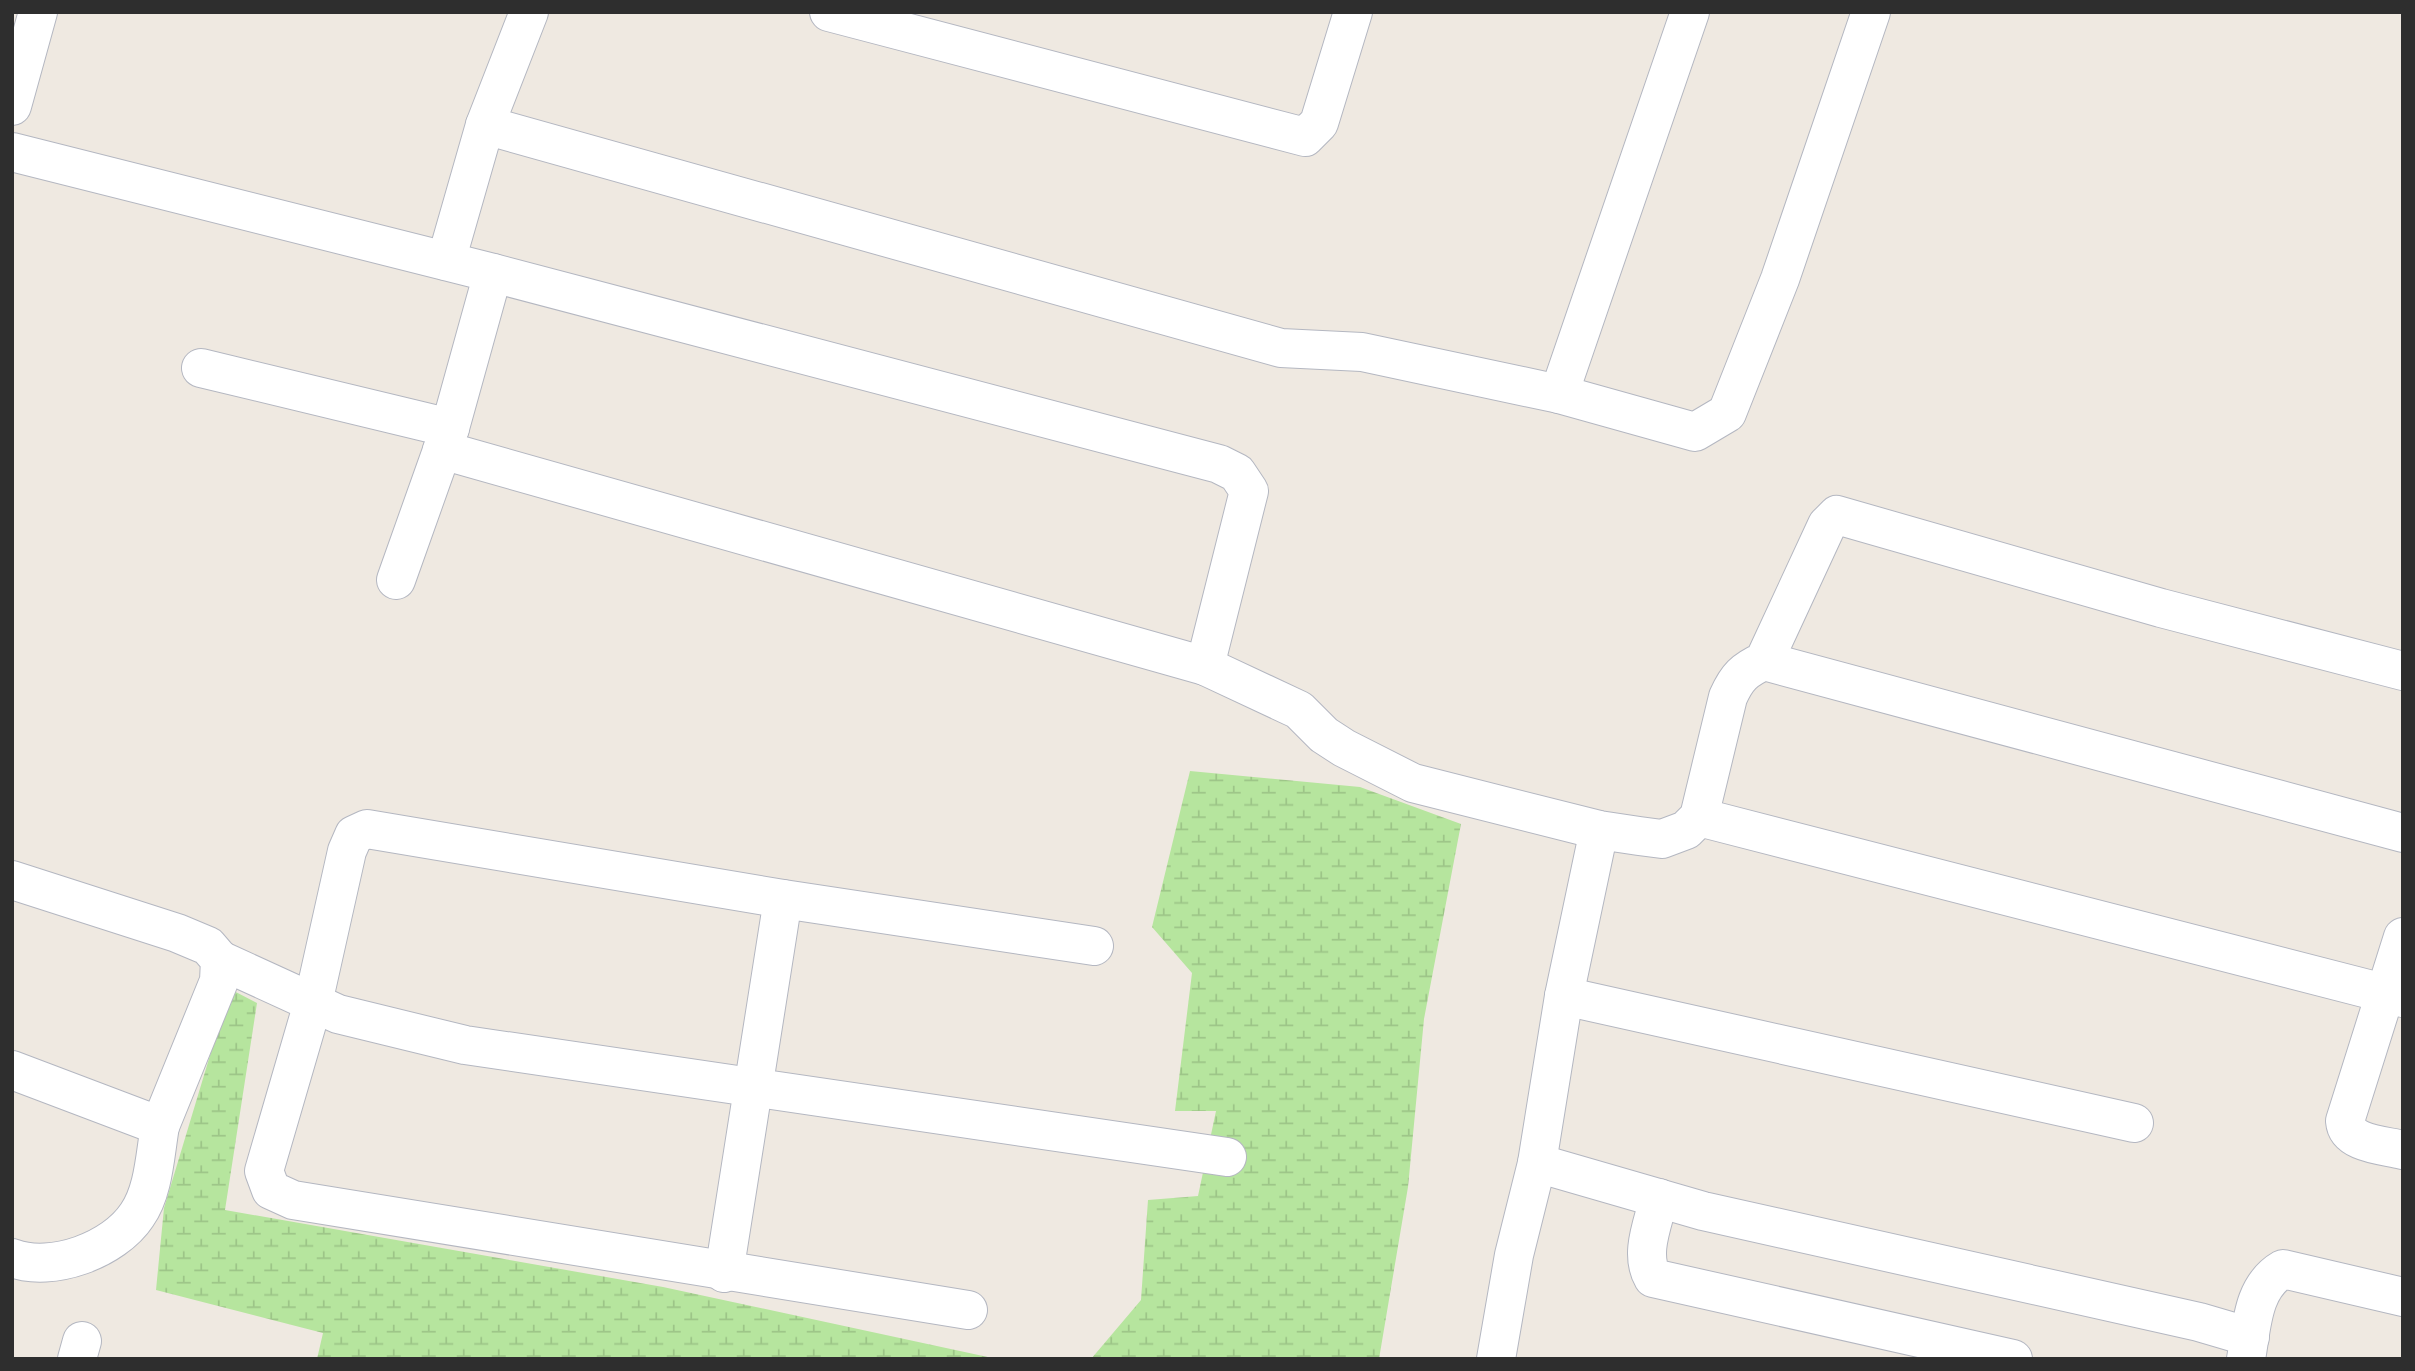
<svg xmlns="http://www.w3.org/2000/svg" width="2415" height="1371" font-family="Figtree,sans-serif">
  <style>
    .wetland { fill: url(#wetland-marsh) }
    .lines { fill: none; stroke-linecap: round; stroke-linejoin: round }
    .minor-casing { stroke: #b4b7c1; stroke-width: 40 }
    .minor { stroke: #fff; stroke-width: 38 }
  </style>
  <defs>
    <pattern id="wetland-marsh" width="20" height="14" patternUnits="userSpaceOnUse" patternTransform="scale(1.75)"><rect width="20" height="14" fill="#b6e59e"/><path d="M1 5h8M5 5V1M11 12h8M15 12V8" fill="none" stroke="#9dc588"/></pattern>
  </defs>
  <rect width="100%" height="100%" fill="#efe9e1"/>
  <g class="wetland">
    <path d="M1190,771L1360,787L1461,824L1424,1019L1408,1187L1379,1359H1091L1141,1300L1148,1200L1198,1196L1216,1111H1175L1192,973L1152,927Z"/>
    <path d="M230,989L257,1003L225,1210L663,1287L997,1359H317L323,1333L156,1290L164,1208Z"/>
  </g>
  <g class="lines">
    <defs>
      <g id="minor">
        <path d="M829,12L1305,137L1319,123L1353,12"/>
        <path d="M12,106L38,12"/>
        <path d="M485,125L1281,348L1362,352L1559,394L1695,432L1727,413L1780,279L1871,12"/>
        <path d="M12,152L493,273L1219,464L1237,473L1249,491L1205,666"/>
        <path d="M446,261L485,125L529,12"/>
        <path d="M201,368L450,428"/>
        <path d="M1559,394L1690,12"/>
        <path d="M442,450L1205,666L1299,710L1324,735L1344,748L1413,783L1599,830L1639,836L1662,839L1686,830L1699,817L1728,697C1737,677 1744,670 1764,661L1827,525L1837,515L2161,608L2403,671"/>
        <path d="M396,580L450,428L493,273"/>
        <path d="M1764,661L2403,833"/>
        <path d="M1699,817L2403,998"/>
        <path d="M12,880L177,933L208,946L220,960L219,981L160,1126L12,1070"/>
        <path d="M2403,937L2345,1121C2347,1144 2383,1145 2403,1150"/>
        <path d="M220,960L338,1014L465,1045L1227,1157"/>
        <path d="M1564,996L2134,1123"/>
        <path d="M1537,1163L1703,1211L2199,1322L2250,1337"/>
        <path d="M1659,1198C1653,1224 1639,1254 1653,1278L2013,1359"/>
        <path d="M12,1258C52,1273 114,1250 137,1215C154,1191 155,1154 160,1126"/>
        <path d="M724,1273L783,899"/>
        <path d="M968,1310L293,1200L271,1190L264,1171L313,1003L347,851L354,835L367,829L783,899L1094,946"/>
        <path d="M77,1359L82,1341"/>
        <path d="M1496,1359L1514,1255L1537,1163L1564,996L1599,830"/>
        <path d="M2246,1359C2252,1326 2252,1287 2283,1269L2403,1297"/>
      </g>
    </defs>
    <use href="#minor" class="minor-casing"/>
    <use href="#minor" class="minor"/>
  </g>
  <rect width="2415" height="1371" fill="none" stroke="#2e2e2e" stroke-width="28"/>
</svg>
